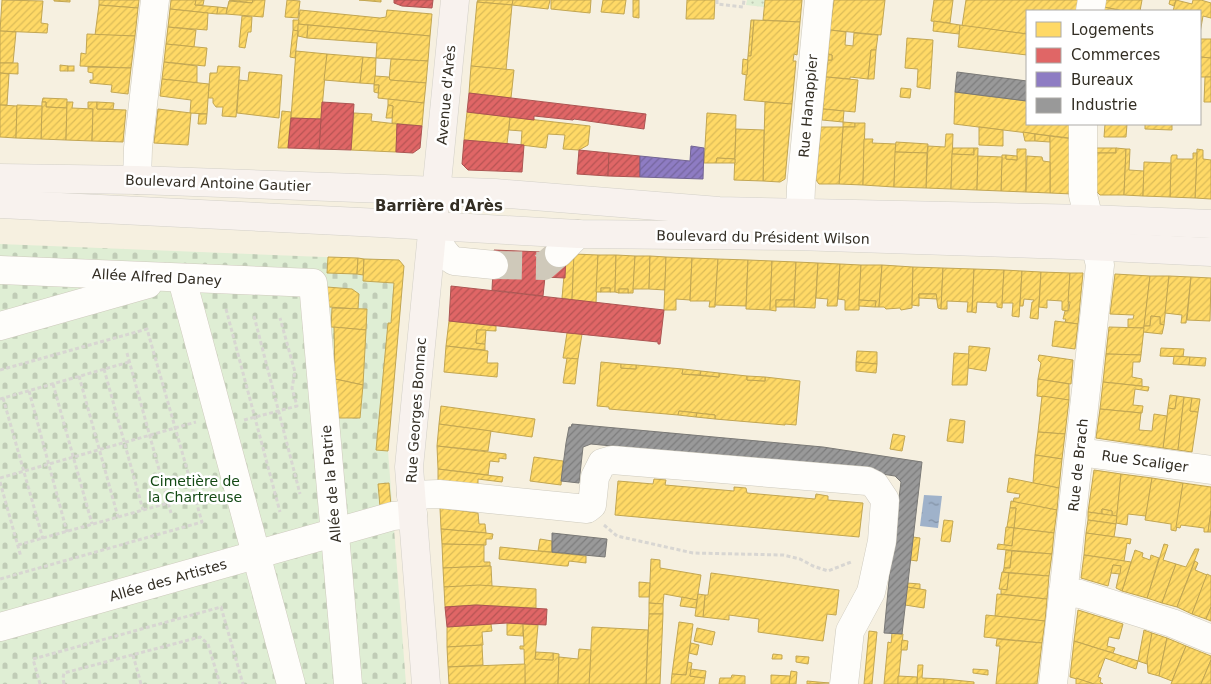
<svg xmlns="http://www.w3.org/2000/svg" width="1211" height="684" font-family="'DejaVu Sans',sans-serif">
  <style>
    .cemetery { fill: url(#cemetery-stones) }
    .park { fill: url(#park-dots) }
    .water { fill: url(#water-ripples) }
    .homes { fill: url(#homes-hatch); stroke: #c2a652 }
    .shops { fill: url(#shops-hatch); stroke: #ac5552 }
    .offices { fill: url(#offices-hatch); stroke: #736593 }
    .industry { fill: url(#industry-hatch); stroke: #7a7976 }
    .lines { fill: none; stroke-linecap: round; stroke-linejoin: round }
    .minor-tunnel { stroke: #cfc9ba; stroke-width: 28; stroke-dasharray: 28 14; stroke-linecap: butt }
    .minor-casing { stroke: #cecabd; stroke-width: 29 }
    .major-casing { stroke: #d3d0c8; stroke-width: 29 }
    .path { stroke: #d8d6d2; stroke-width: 3; stroke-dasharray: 4 2.5; stroke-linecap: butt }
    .minor { stroke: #fefdfa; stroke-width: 28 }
    .major { stroke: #f8f2ee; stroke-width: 28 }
    .labels { text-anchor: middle; stroke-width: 5; stroke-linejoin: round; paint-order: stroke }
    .street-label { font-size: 14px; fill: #332e24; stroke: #fff }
    .park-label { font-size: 14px; fill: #134914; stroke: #fff }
    .neighbourhood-label { font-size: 15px; font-weight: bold; fill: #332e24; stroke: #fff }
  </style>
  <defs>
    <pattern id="cemetery-stones" width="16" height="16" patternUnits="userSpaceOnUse" patternTransform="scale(1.25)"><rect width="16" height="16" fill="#dfeed4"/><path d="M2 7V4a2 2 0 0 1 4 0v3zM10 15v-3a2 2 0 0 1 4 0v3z" fill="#c0ccb6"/></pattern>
    <pattern id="park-dots" width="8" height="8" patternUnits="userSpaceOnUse" patternTransform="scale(1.25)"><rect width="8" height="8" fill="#dfeed4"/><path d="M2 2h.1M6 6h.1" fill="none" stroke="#c0ccb6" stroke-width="1.8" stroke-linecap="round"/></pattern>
    <pattern id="water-ripples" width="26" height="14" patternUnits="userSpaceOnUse" patternTransform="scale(1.25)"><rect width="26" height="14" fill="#9fb2ca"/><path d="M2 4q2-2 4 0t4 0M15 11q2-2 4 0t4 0" fill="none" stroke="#8291a4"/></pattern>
    <pattern id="homes-hatch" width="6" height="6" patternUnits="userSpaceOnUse" patternTransform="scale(1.25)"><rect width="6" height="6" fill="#ffd966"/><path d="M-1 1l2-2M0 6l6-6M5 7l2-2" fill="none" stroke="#dbbb58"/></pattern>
    <pattern id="shops-hatch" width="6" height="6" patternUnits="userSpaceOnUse" patternTransform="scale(1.25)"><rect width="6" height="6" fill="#e06666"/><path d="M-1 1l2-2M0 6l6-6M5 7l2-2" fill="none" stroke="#b65454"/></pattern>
    <pattern id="offices-hatch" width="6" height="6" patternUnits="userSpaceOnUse" patternTransform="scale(1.25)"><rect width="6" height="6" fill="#8e7cc3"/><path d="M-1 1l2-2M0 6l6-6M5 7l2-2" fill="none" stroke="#75669e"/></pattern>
    <pattern id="industry-hatch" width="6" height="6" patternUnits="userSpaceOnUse" patternTransform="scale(1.25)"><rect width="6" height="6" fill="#999"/><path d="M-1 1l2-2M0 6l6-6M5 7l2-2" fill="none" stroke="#7d7d7d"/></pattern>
  </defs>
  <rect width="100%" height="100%" fill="#f6f0e0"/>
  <path class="cemetery" d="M0,244L399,260L404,266L388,451L406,684H0Z"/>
  <path class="park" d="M747,0H765L764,7L746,5Z"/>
  <path class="water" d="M924,495L942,496L938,528L920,526Z"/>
  <g class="homes">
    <path d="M2,0L43,1L41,23L48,24L47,33L0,31Z"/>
    <path d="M54,0H70V2L54,1Z"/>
    <path d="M99,0H139L138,8L99,5Z"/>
    <path d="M171,0H196L195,5L218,7L217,14L170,9Z"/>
    <path d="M196,0H204L203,5H195Z"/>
    <path d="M229,0H253L252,3Z"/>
    <path d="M253,0H265L263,17L226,14L229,1L252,3Z"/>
    <path d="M287,0L300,1L298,18L285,17Z"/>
    <path d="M359,0H381V2Z"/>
    <path d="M478,0H513L512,5L477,2Z"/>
    <path d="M513,0H550L548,9L512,5Z"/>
    <path d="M551,0H591L590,13L551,9Z"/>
    <path d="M603,0H626L624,14L601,12Z"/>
    <path d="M633,0H639V18L633,17Z"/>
    <path d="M687,0H715L714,19H686Z"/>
    <path d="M765,0H802L800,22L763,20Z"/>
    <path d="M834,0H885L881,35L830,30Z"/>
    <path d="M934,0H953L950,23L931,21Z"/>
    <path d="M966,0H1080L1077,11H1027V34L962,26Z"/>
    <path d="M1106,0H1142L1140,11H1123L1104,7Z"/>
    <path d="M1170,0H1176L1174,6L1169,4Z"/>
    <path d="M1176,0L1192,4L1193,0H1201L1211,3V18L1203,16L1200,33V11H1173Z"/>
    <path d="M477,2L512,5L506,70L471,66Z"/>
    <path d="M99,5L138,8L135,36L95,35Z"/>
    <path d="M218,7L227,8L226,14H217Z"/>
    <path d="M1104,7L1123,11H1103Z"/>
    <path d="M170,9L208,13L207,30L168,27Z"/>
    <path d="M300,10L380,18L386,17L387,10L432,14L430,36L298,24Z"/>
    <path d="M242,16L252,17L251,32H248L245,48L239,47Z"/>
    <path d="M293,20H299L298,31L293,30Z"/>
    <path d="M751,20H754L751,56H748Z"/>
    <path d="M754,20L800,22L797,55L794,54L793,61H796L792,104L744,100L748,56H751Z"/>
    <path d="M934,21L960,25L959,34L933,31Z"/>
    <path d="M298,24L308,25L307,38L298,36Z"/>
    <path d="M308,25L430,36L428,61L376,58L377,43L307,38Z"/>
    <path d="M960,25L1027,34V55L958,47Z"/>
    <path d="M168,27L196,30L194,47L166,44Z"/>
    <path d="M293,30L298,31L295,58L290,57Z"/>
    <path d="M830,30L846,32L845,45L853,46L854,33L878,35L876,50H871L868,79L850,77V79L826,77L828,60H832V55L828,54Z"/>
    <path d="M0,31L16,32L13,63H0Z"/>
    <path d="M87,34L135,36L131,68L80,66L81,53L86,54Z"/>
    <path d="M907,38L933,40L930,89L917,87L918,69L905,68Z"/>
    <path d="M1200,39H1211V58L1200,57Z"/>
    <path d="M166,44L207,48L205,66L164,62Z"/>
    <path d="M871,50H876L874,79H868Z"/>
    <path d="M296,51L327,54L321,119L291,118Z"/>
    <path d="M327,54L363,57L360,83L324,80Z"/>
    <path d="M828,54L832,55V60H828Z"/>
    <path d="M363,57L376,58L375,84L360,83Z"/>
    <path d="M1200,57L1211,58V77H1200Z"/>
    <path d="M391,59L428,61L426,83L389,80Z"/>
    <path d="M743,59L748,60L747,75L742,74Z"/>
    <path d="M164,62L197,66V83L162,79Z"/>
    <path d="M0,63H18V74L0,73Z"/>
    <path d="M60,65L68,66V71H60Z"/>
    <rect x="68" y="66" width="6" height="5"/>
    <path d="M218,66L240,67L236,117L222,116L223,107H216L213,103V98H208L210,73H217Z"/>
    <path d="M471,66L514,70L511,98L469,93Z"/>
    <path d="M88,67L131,68L128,94L111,92L112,85L90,83V80H93V73L88,72Z"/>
    <path d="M249,72L282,75L279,118L237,113L239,80L248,81Z"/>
    <path d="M0,73L9,74L7,105H0Z"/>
    <path d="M375,76L389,77L390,80L426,83L424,103L378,98L379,85H374Z"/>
    <path d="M826,77L858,80L855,112L823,109Z"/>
    <path d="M1205,77H1211V102H1204Z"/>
    <path d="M162,79L209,84L207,114L190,113L191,100L160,96Z"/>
    <path d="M374,85H379L378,93L374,92Z"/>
    <path d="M901,88L911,89L910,98L900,97Z"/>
    <path d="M955,92L1027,101V124H1070L1069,138L954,124Z"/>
    <path d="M43,98L67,99V108L46,107V102H42Z"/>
    <path d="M388,99L424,103L422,126L392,123L393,106L388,105Z"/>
    <path d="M42,102H46V107L67,108L66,140L41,139Z"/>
    <path d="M67,102H73L72,108L93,109L92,141L66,140Z"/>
    <path d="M88,102H97V109L126,110L123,142L92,141L93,109L88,108Z"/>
    <path d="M97,102L114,103L113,109H97Z"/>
    <path d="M765,102L792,104L785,179L780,182L763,181Z"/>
    <path d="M0,105L17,106L16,138L0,137Z"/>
    <path d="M17,105L42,106L41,139L16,138Z"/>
    <path d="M388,105L393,106L392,118H386Z"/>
    <path d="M158,109L191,113L188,145L154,143Z"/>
    <path d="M823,109L844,111L843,122L822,120Z"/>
    <path d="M282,111L291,112L288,148H278Z"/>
    <path d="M467,112L510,117L507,144L464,140Z"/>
    <path d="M354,113L372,114L371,121L397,124L396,152L351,150Z"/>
    <path d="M707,113L736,115L735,159L717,158L716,163H704Z"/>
    <path d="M199,114H207L206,124H198Z"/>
    <path d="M510,117L590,126L588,145L579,150L563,149L565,135L548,134L546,148L521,145L522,131L509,130Z"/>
    <path d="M843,122L855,123V127H843Z"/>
    <path d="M855,123H865L863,185L839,184L843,127H855Z"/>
    <path d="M1105,124H1127L1126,137H1104Z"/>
    <path d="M1145,124H1172V130L1145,129Z"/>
    <path d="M821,127H843L839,184H819L816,180Z"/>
    <path d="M979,127L1003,130V146L979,145Z"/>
    <path d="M736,129L764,130L763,181L734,180Z"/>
    <path d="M1023,132L1035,134V141H1025Z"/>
    <path d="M946,134H953L951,189L926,188L928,146L945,147Z"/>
    <path d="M1035,134L1050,136V142L1035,141Z"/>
    <path d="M1050,136L1073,139L1072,194L1050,193Z"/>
    <path d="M864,139H873L872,143L896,144L894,187L863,185Z"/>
    <path d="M896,142L928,144L927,153L895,152Z"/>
    <path d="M953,148H974V155L952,154Z"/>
    <path d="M974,148H978L977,190L951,189L952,154L974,155Z"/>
    <rect x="1095" y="148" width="21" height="5"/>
    <path d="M1116,148L1126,149L1124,195H1100L1094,189L1095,153H1116Z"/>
    <path d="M1017,149H1026V192L1001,191L1002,155H1006V159L1017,160Z"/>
    <path d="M1126,149H1130L1129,170L1144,171L1143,196L1124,195Z"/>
    <path d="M1197,149L1203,150V159L1211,160V199L1195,198Z"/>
    <path d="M895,152L927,153L926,188L894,187Z"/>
    <path d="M1193,153H1197L1195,198L1170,197L1171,157L1172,155H1177V159H1193Z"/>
    <path d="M1006,155L1017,156V160L1006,159Z"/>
    <path d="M978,156L1002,157L1001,191L977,190Z"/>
    <path d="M1027,156L1042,157L1043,161L1050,162V193L1026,192Z"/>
    <path d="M717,158L735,159V163H716Z"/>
    <path d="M1144,162L1171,163L1170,197L1143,196Z"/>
    <path d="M566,253L574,254L572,300L562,298Z"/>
    <path d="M574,254L598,255L596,303L572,300Z"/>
    <path d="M598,255H616L615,292H610V288H601V292H596Z"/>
    <path d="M616,255L635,256L633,293H628V289H619V293L615,292Z"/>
    <path d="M635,256H650L649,289H633Z"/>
    <path d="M650,256L666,257L665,290L649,289Z"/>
    <path d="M328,257L358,258L357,274L327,273Z"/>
    <path d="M666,257L692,258L690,300L676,299V310H664Z"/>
    <path d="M358,258L364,259L363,275L357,274Z"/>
    <path d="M692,258L718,259L715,307H709L710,301H690Z"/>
    <path d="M364,259L399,260L404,266L388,451L376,450L388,323H391L394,283L363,281Z"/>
    <path d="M718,259L748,260L746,306L715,305Z"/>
    <path d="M748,260L772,261L770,310L746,309Z"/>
    <path d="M772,261L796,262L794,300H776V311L770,310Z"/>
    <path d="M796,262L818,263L815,308L794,307Z"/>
    <path d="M818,263L840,264L837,306H827L828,299L816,298Z"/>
    <path d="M840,264L861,265L859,310H845V300L838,299Z"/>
    <path d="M861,265H882L879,307H875L876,301L859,300Z"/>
    <path d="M882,265L913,267L912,308L901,310L900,308L886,309L884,307H879Z"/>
    <path d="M913,267L943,268L941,309L938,308L936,294H919V306L912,305Z"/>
    <path d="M943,268L974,269L972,312H967L968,302L947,301V309H941Z"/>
    <path d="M974,269L1004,270L1002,308L997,307V303L977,302L976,313L972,312Z"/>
    <path d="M1004,270L1022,271L1019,317L1012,316L1013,303H1002Z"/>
    <path d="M1022,271L1041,272L1038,319L1030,318L1032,302H1033L1034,300L1024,299L1023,306H1020Z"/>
    <path d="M1041,272L1070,273L1068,311L1062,310V301L1047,300V308L1039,307Z"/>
    <path d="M1070,273H1083L1078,324L1065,322L1066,319H1063L1065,311H1068L1069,309L1070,302H1068Z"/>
    <path d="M1115,274L1150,276L1144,328H1128V319H1133L1134,315L1110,314Z"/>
    <path d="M1150,276H1169L1164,325L1160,324V317L1151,316L1150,326H1144Z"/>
    <path d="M1169,276L1191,277L1186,323H1181L1182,315L1165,313Z"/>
    <path d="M1191,277L1211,278L1210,321L1187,320Z"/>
    <path d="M327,287L352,289L359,294L358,309L329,307Z"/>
    <rect x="601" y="288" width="9" height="4"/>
    <rect x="619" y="289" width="9" height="4"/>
    <path d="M919,294H936L937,299L919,298Z"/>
    <rect x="776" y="300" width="18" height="7"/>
    <path d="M859,300L876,301L875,307L859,306Z"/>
    <path d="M332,308L367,309L366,330L331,327Z"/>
    <path d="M1151,316L1160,317V324L1164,325L1162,334L1143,332L1144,326H1150Z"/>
    <path d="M449,321L496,326V331L477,330L476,343L485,344V350L446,346Z"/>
    <path d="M1055,321L1078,324L1075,349L1052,346Z"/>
    <path d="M334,327L366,330L363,385L335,379Z"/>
    <path d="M1109,327L1144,328L1141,355L1106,354Z"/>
    <path d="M477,330H486L485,344L476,343Z"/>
    <path d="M567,333L582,334L578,359L563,358Z"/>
    <path d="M446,346L488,351L487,363H498L497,377L444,372Z"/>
    <path d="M969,346L990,348L986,371L968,368Z"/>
    <path d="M1161,348L1184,349L1183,357L1160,356Z"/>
    <path d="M857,351L877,352V364L856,362Z"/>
    <path d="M954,353L969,354L967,385H952Z"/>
    <path d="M1106,354L1141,355L1140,362H1133L1132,377L1142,379V386L1103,382Z"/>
    <path d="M1039,355L1073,360L1071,384L1038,379L1041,363L1038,360Z"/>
    <path d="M1174,356L1190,357L1189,365L1173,364Z"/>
    <path d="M1190,357L1206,358L1205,366L1189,365Z"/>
    <path d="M567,358L578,359L575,384L563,383Z"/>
    <path d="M601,362L621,364V368L636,369V365L683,369L682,374L719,377V373L747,376V380L765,381V377L800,381L796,425L785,424V425L715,419V415L679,411L678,415L609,409V407L597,406Z"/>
    <path d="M856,362L877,364L876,373L856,371Z"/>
    <path d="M621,364L636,365V369L621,368Z"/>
    <path d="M683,369L701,371L700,375L682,374Z"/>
    <path d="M701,371L719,373V377L700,375Z"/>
    <path d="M747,376L765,377V381L747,380Z"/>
    <path d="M335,379L363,385L360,418H339Z"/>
    <path d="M1038,379L1069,384V400L1037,396Z"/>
    <path d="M1103,382L1149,387L1148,391L1135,389L1133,405L1143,406L1142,413L1100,409Z"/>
    <path d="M1170,395L1177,396L1175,409L1168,408Z"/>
    <path d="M1042,396L1069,400L1065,434L1038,432Z"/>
    <path d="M1177,396L1184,397L1178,450L1163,448L1168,408L1175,409Z"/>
    <path d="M1184,397L1192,398L1190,411L1198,412L1192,452L1178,450Z"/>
    <path d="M1192,398L1200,399L1198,412L1190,411Z"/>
    <path d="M441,406L535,419L532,437L439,424Z"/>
    <path d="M1100,409L1141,413L1139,430L1152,431L1154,414L1167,416L1163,448L1096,438Z"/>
    <path d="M679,411L697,413L696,417L678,415Z"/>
    <path d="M697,413L715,415V419L696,417Z"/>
    <path d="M950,419L965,421L963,443L947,441Z"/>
    <path d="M439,424L491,431L488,451L437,446Z"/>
    <path d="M1038,432L1065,434L1062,459L1035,455Z"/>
    <path d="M893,434L905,436L902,451L890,449Z"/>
    <path d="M437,446L506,454V459L499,458V462L490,461L488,475L438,469Z"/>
    <path d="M1035,455L1062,459L1059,488L1033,483Z"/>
    <path d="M534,457L563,461L561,485L530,481Z"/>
    <path d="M438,469L478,474L503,477L502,482L478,479V486L438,481Z"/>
    <path d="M1094,470L1121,474L1117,516H1112V511L1102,509V514L1088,512Z"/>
    <path d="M1121,474L1152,478L1146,516L1128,514L1127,525L1116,523Z"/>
    <path d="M1009,478L1059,488L1057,510L1013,502L1014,498H1019L1020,494L1007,492Z"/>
    <path d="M1152,478L1183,483L1176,531L1171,530V524L1145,520Z"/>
    <path d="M654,479L666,480L665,485L734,491V487L746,488L747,493L815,499L816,494L828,496V500L863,503L859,537L615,515L618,481L653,484Z"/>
    <path d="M389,483L391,506L380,507L378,484Z"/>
    <path d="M1183,483L1211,487V511L1208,532H1204V528L1181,525L1180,528L1176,527Z"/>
    <path d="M1011,501L1057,510L1054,533L1014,528L1016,508H1010Z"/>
    <path d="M440,508L478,513L479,524H485L486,533L441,529Z"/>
    <path d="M1010,508H1016L1014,528L1007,527Z"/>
    <path d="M1102,509L1112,511V516L1102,514Z"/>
    <path d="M1211,511V532H1208Z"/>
    <path d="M1088,512L1117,516L1116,524L1088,520Z"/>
    <path d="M944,520L953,521L950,542L941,541Z"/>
    <path d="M1088,520L1116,524L1114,537L1086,533Z"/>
    <path d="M1006,527L1014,528L1012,546L1004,545Z"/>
    <path d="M1014,528L1054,533L1052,554L997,549L998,544L1012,546Z"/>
    <path d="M441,529L486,533L493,534L492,539H486V545L442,544Z"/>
    <path d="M1086,533L1131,539L1130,544L1127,543L1124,561L1084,555Z"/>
    <path d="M913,537L920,538L917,561L910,560Z"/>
    <path d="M540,539L552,541V552L538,551Z"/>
    <path d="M442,544L484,545V562H490V566L443,568Z"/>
    <path d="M1164,544L1168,545L1163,560L1176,564L1162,603L1147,598Z"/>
    <path d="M500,547L586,556V563L569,561L568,566H565L499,559Z"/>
    <path d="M1195,549H1199L1177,607L1162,603L1176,564L1186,567Z"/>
    <path d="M1006,550L1012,551L1010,568H1004Z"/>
    <path d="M1135,550L1143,553L1142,557L1150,560L1151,555L1159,558L1147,598L1122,591Z"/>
    <path d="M1012,551L1052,554L1049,576L1003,572L1004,568H1010Z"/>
    <path d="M1084,555L1131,562L1122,591L1116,588L1121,566L1113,565L1108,586L1081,578Z"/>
    <path d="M651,559L660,560V568L701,575L697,600L664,594L663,604L649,603Z"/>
    <path d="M1195,561L1198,563L1195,570L1207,575L1192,614L1177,607Z"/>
    <path d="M1113,565L1121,566L1120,574L1111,573Z"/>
    <path d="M491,566L492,586L444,587L443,568Z"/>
    <path d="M1002,572L1009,573L1007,590L999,589Z"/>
    <path d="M711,573L839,590L836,615L827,614L823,641L758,632L759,619L729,615V620L703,617L705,595H708Z"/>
    <path d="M1009,573L1049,576L1047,599L1001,594V589L1007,590Z"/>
    <path d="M1207,574L1211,576V607L1206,619L1192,614Z"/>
    <path d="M639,582L650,583L649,597H639Z"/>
    <path d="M907,583L920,584V589L907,587Z"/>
    <path d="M479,585L536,589V608L476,605L445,607L444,587Z"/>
    <path d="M907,587L926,590L924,608L905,605Z"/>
    <path d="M698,594L705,595L703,617L695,616Z"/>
    <path d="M997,594L1047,599L1045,621L995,616Z"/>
    <path d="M682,597L697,600L696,608L680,606Z"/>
    <path d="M649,603L663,604V614H649Z"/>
    <path d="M1211,607V621L1206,619Z"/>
    <path d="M1078,610L1123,624L1119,639L1109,637L1107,646L1115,648L1113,653L1074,641Z"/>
    <path d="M649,614H663L660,684H646Z"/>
    <path d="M986,615L1045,621L1042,643L984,637Z"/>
    <path d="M679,622L693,624L686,675L672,674Z"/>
    <path d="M507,623L523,624V636L507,635Z"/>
    <path d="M491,624L492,631L482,632L483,645L447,647V627Z"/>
    <path d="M523,624L538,625L535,659L553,660V653L559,654L558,684H525L524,649H520V646H524Z"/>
    <path d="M592,627L648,630L646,684H589Z"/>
    <path d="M697,628L715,632L712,645L694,641Z"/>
    <path d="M1144,630L1152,633L1147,664L1138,661Z"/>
    <path d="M869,631L877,632L872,684H864Z"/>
    <path d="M892,633L903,634L898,684H884L888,642L891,643Z"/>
    <path d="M1152,633L1167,638L1159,676L1148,673L1147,659Z"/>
    <path d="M1167,638L1186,646L1172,681L1159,676Z"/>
    <path d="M997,639L1042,643L1037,684H996L1000,646H996Z"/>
    <path d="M902,640L908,641L907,650H901Z"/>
    <path d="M1074,641L1138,661L1136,669L1105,658L1098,677L1101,678L1100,682L1103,684H1094L1070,677Z"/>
    <path d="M691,643L699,645L697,655L689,653Z"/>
    <path d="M482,645L483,665L448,667L447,647Z"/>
    <path d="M1186,646L1211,656V660L1201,684H1171Z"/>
    <path d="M579,649L591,650L589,684H558L559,657L578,659Z"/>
    <path d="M536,652L553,653V660L535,659Z"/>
    <path d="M773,654L782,655V659H772Z"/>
    <path d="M796,656L809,657L808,664L796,662Z"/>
    <path d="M1211,660V684H1201Z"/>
    <path d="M688,662L692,663L690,676L705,678L704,684H671L672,674L686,675Z"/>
    <path d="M525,664V684H449L448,667Z"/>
    <path d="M918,665H923L922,678L944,679V684H917Z"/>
    <path d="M691,669L706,671L705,678L690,676Z"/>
    <path d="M973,669L988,670V675L973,673Z"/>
    <path d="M791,671L797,672L796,684H789Z"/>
    <path d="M732,675L745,676V684H719L720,678H731Z"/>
    <path d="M771,675L790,676L789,684H771Z"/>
    <path d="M898,676L917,677V684H898Z"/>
    <path d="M1076,678L1094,684H1076Z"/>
    <path d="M944,679L974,682V684H944Z"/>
    <path d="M807,681L829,683L807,684Z"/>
  </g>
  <g class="shops">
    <path d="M394,0H433L432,8L402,6L394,3Z"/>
    <path d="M469,93L646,114L644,129L574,119L573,120L534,116V120L467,112Z"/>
    <path d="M322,102L354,104L351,150L319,149Z"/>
    <path d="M291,118L321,119L319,149L288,148Z"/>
    <path d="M397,124L422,126L420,148L413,153L396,152Z"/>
    <path d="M464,140L524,145L522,172L468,170L462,164Z"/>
    <path d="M579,150L609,153L608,176L577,174Z"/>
    <path d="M609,153L640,156V177L608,176Z"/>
    <path d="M494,250L566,253L565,278L545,277L543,296L492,290Z"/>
    <path d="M451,286L664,310L660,344H658V342L449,321Z"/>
    <path d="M476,605L547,609L546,625L507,623L447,627L445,607Z"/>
  </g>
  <path class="offices" d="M691,146L704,148L703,179L640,177V156L690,161Z"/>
  <g class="industry">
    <path d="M957,72L1027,81V101L955,92Z"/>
    <path d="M572,424L823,447L922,462L902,634L884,633L890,570L901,482L895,476L842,468L591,444L583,447L579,483L561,481L566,443L569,427H571Z"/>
    <path d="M552,533L607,539L605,557L552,552Z"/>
  </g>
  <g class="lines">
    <path class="minor-tunnel" d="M494,265L544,266L559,253"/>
    <defs>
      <g id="minor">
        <path d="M1090,11L1092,0"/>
        <path d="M137,180L138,148L155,0"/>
        <path d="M800,213L801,187L819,0"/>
        <path d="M432,227C437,239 442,254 454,261L494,265"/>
        <path d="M559,253L578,234"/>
        <path d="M0,270L313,283L348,684"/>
        <path d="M183,278V283L291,684"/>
        <path d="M0,326L148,284"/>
        <path d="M1079,452L1211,470"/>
        <path d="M411,495L439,494L587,509L592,505L595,477L602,463L612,460L867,481L875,485L885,500L882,541L871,592L850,631L844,684"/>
        <path d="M1063,592L1080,594L1172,623L1211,639"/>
        <path d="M0,627L393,516L413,514"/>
        <path d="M1053,684L1100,265L1083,195V124"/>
      </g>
      <g id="major">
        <path d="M0,178L137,180L495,193L719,211L1089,219L1211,224"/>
        <path d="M0,204L380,223L578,234L796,236L1068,245L1211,252"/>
        <path d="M426,684L409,467L455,0"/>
      </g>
    </defs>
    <use href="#minor" class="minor-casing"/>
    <use href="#major" class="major-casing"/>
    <g class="path">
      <path d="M717,0V4L743,7L744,0"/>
      <path d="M226,309L280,512"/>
      <path d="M254,316L300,494"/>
      <path d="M127,353L171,513"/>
      <path d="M104,369L143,510"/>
      <path d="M0,370L147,329L202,522L0,579"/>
      <path d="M79,376L118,517"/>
      <path d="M53,384L92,524"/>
      <path d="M29,391L67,532"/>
      <path d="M3,398L43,539"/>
      <path d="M0,399L129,362"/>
      <path d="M244,420L297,406L292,388L295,372L280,318"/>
      <path d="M0,478L196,422"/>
      <path d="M0,482L21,557"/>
      <path d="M604,525L617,536L693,553L783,555L800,559L813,566L828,571L851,562"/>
      <path d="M18,545L168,503"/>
      <path d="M133,655L141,684"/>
      <path d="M40,684L33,659L221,607L243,684"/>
      <path d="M64,684L63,678L64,673L200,637L208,644L220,684"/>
    </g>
    <use href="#minor" class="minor"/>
    <use href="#major" class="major"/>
  </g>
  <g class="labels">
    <g class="street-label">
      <text transform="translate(446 95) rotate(-85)" y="5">Avenue d'Arès</text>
      <text transform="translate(808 106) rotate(-85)" y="5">Rue Hanappier</text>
      <text transform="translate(218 183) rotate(2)" y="5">Boulevard Antoine Gautier</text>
      <text transform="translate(763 237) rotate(1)" y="5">Boulevard du Président Wilson</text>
      <text transform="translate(157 277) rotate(3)" y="5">Allée Alfred Daney</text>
      <text transform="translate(416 410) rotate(-86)" y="5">Rue Georges Bonnac</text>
      <text transform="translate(1145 461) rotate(8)" y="5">Rue Scaliger</text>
      <text transform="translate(1078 465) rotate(-84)" y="5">Rue de Brach</text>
      <text transform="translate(331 484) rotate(-95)" y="5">Allée de la Patrie</text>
      <text transform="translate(168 580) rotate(-16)" y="5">Allée des Artistes</text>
    </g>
    <g class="park-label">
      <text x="195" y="486">Cimetière de<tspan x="195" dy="16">la Chartreuse</tspan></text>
    </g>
    <g class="neighbourhood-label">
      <text x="439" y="211">Barrière d'Arès</text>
    </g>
  </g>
  <rect x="1026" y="10" width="175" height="115" fill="#ffffff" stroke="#adaba7"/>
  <rect x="1036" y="22" width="25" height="15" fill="#ffd966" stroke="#adaba7"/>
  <text x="1071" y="35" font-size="15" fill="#332e24">Logements</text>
  <rect x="1036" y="48" width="25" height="15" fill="#e06666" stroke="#adaba7"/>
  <text x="1071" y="60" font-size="15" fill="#332e24">Commerces</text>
  <rect x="1036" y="72" width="25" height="15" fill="#8e7cc3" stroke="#adaba7"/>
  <text x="1071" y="85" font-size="15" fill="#332e24">Bureaux</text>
  <rect x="1036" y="98" width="25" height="15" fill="#999999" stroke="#adaba7"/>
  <text x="1071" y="110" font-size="15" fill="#332e24">Industrie</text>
</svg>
